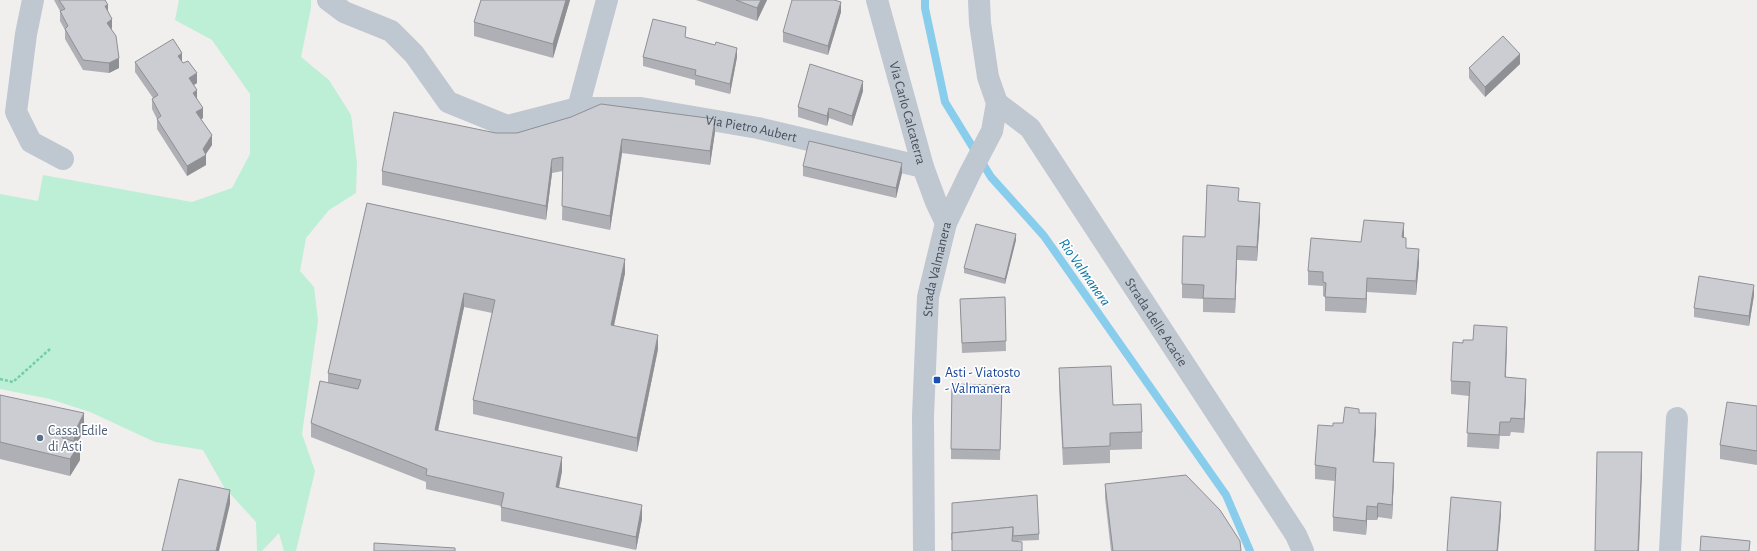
<svg xmlns="http://www.w3.org/2000/svg" width="1757" height="551" font-family="'Alegreya Sans',sans-serif">
  <style>
    .green { fill: #bcefd5 }
    .lines { fill: none; stroke-linecap: round; stroke-linejoin: round }
    .stream { stroke: #89cdec; stroke-width: 8 }
    .path { stroke: #74cdaa; stroke-width: 2.5; stroke-dasharray: 3 2; stroke-linecap: butt }
    .minor { stroke: #bfc7d0; stroke-width: 22 }
    .wall { fill: #afb0b5 }
    .shaded-wall { fill: #8e9094 }
    .building { fill: #cbcdd3; stroke: #8e9094 }
    .transit-dot { fill: #1a4fb4; stroke: #fff; stroke-width: 1.5 }
    .service-dot { fill: #5c6f8a; stroke: #fff; stroke-width: 1.5 }
    .labels { text-anchor: middle; stroke-width: 3.5; stroke-linejoin: round; paint-order: stroke }
    .street-label { font-size: 14px; fill: #464f5c; stroke: #fff }
    .transit-label { font-size: 14px; fill: #164399; stroke: #fff; text-anchor: start }
    .service-label { font-size: 14px; fill: #4e5e75; stroke: #fff; text-anchor: start }
    .water-label { font-size: 15px; font-style: italic; fill: #0c78a9; stroke: #fff }
  </style>
  <rect width="100%" height="100%" fill="#f1eeee"/>
  <path class="green" d="M179,0H311V8L301,57L329,80L351,115L357,163L356,193L329,210L306,238L300,271L314,287L318,321L302,434L315,471L296,551H284L279,533L262,551H257L256,522L224,487L203,450L155,442L90,412L50,399L0,389V194L38,201L43,175L192,202L232,188L250,154V94L212,40L175,20Z"/>
  <g class="lines">
    <path class="stream" d="M925,0V8L945,102L991,177L1044,236L1226,495L1250,551"/>
    <path class="path" d="M0,379L13,382L50,349"/>
    <g class="minor">
      <path d="M33,0L26,34L16,112L31,142L63,159"/>
      <path id="s1" d="M328,0L344,12L391,31L414,54L448,102L507,126L578,108H641L758,128L923,167"/>
      <path id="s2" d="M877,0L923,167L936,202L946,223"/>
      <path id="s3" d="M997,103L1030,128L1296,535L1303,551"/>
      <path d="M578,108L607,0"/>
      <path id="s4" d="M924,551L923,416L928,297L946,223L969,175L992,131L997,103L988,77L980,23L979,0"/>
      <path d="M1670,551L1677,418"/>
    </g>
  </g>
  <g class="wall">
    <path d="M54,0H105L112,28L111,29L119,68L109,73L83,70L65,39V30L60,21V11Z"/>
    <path d="M481,0H570L553,58L474,36V22Z"/>
    <path d="M696,0H767L757,21Z"/>
    <path d="M841,12L828,55L783,42V32Z"/>
    <path d="M686,37L737,57L730,94L695,85V80L643,66V57Z"/>
    <path d="M135,62L182,63L197,83L194,85L197,99L203,118L201,119L212,145L206,154V165L187,176L157,129V119L152,109V99L153,98L135,72Z"/>
    <path d="M1520,64L1485,97L1469,78V68Z"/>
    <path d="M863,91L852,126L829,118L827,126L798,117V107Z"/>
    <path d="M715,132L710,165L622,153L610,230L562,220L563,171L552,173L546,220L382,185V171L496,133Z"/>
    <path d="M803,166L902,173L896,198L803,176Z"/>
    <path d="M1239,201L1260,217L1257,261L1237,260L1235,313L1203,312V299L1182,298V284L1205,237Z"/>
    <path d="M367,203L625,273L614,326L658,349L637,452L473,414V400L492,313L464,307L438,431L562,471L559,488L642,519L636,550L501,521V506L426,489V482L311,437V423L328,383V373Z"/>
    <path d="M1404,238L1406,248L1419,263L1416,295L1367,292L1366,313L1325,311V297L1323,296V286L1308,285V271L1361,242Z"/>
    <path d="M1016,240L1005,284L964,273V268Z"/>
    <path d="M1754,295L1749,326L1694,317V308Z"/>
    <path d="M1005,297L1006,351L962,353L960,299Z"/>
    <path d="M1507,341L1506,377L1526,393L1524,433L1511,432L1510,436H1500L1499,449L1467,447L1469,396L1451,394V381L1463,343Z"/>
    <path d="M1059,368L1113,405L1142,432V449L1110,450V463L1063,465L1059,386Z"/>
    <path d="M1002,385L1000,460L951,459V449Z"/>
    <path d="M0,395L84,430L77,442L80,460L70,476L0,459Z"/>
    <path d="M1757,406V465L1720,459V445Z"/>
    <path d="M1359,413L1376,427L1374,462L1394,477L1392,519L1378,517L1377,520H1367L1366,535L1333,531V517L1335,481L1315,479V465L1343,423Z"/>
    <path d="M1105,484L1241,551H1111L1105,498Z"/>
    <path d="M952,503L1039,534V540L1015,541L1022,551Z"/>
  </g>
  <g class="shaded-wall">
    <path d="M566,0H570L553,58V44Z"/>
    <path d="M761,0H767L757,21V8Z"/>
    <path d="M841,2V12L828,55V46Z"/>
    <path d="M108,5V15L105,6Z"/>
    <path d="M112,19V28L107,33V23Z"/>
    <path d="M737,48V57L730,94V84Z"/>
    <path d="M182,53V63L178,56Z"/>
    <path d="M1520,54V64L1485,97V87Z"/>
    <path d="M119,58V68L109,73V63Z"/>
    <path d="M197,73V83L189,88V78Z"/>
    <path d="M863,81V91L852,126V116Z"/>
    <path d="M197,90V100L193,93Z"/>
    <path d="M203,108V118L196,122V112Z"/>
    <path d="M829,108V118L827,126V116Z"/>
    <path d="M715,119V132L710,165V151Z"/>
    <path d="M212,135V145L205,155H206V165L187,176V166L203,149Z"/>
    <path d="M622,139V153L610,230V216Z"/>
    <path d="M552,159V173L546,220V206Z"/>
    <path d="M902,163V173L896,198V188Z"/>
    <path d="M1260,203V217L1257,261V247Z"/>
    <path d="M1404,223V237L1402,251V237Z"/>
    <path d="M1016,234V240L1005,284V279Z"/>
    <path d="M1237,246V260L1235,313V299Z"/>
    <path d="M1419,249V263L1416,295V281Z"/>
    <path d="M625,259V273L611,339V325Z"/>
    <path d="M1367,278V292L1366,313V299Z"/>
    <path d="M1754,285V295L1749,326V316Z"/>
    <path d="M464,293V307L435,444V430Z"/>
    <path d="M1507,327V341L1505,391V377Z"/>
    <path d="M658,335V349L637,452V438Z"/>
    <path d="M1526,379V393L1524,433V419Z"/>
    <path d="M84,413V430L74,450V433Z"/>
    <path d="M1376,413V427L1373,476V462Z"/>
    <path d="M80,443V460L70,476V459Z"/>
    <path d="M1642,452V473L1639,551H1638Z"/>
    <path d="M562,457V471L556,501V487Z"/>
    <path d="M1394,463V477L1392,519V505Z"/>
    <path d="M230,490V504L219,551H216Z"/>
    <path d="M1501,502V515L1498,551H1497Z"/>
    <path d="M1378,503V517L1377,520V507Z"/>
    <path d="M642,505V519L636,550V537Z"/>
    <path d="M1367,506V520L1366,535V521Z"/>
  </g>
  <g class="building">
    <path d="M59,0H105L108,5L105,6L112,19L107,23L116,36L119,58L109,63L83,60L65,29L68,26L60,11L65,9Z"/>
    <path d="M481,0H566L553,44L474,22Z"/>
    <path d="M736,0H761L757,8Z"/>
    <path d="M792,0H834L841,2L828,46L783,32Z"/>
    <path d="M653,19L686,27L685,37L715,45L716,42L737,48L730,84L695,75L696,70L643,57Z"/>
    <path d="M1503,36L1520,54L1485,87L1469,68Z"/>
    <path d="M173,39L182,53L178,56L183,63L188,61L197,73L189,78L197,90L193,93L203,108L196,112L212,135L203,149L206,155L187,166L157,119L161,116L152,99L158,95L135,62Z"/>
    <path d="M810,64L863,81L852,116L829,108L827,116L798,107Z"/>
    <path d="M601,104L715,119L710,151L622,139L610,216L562,206L563,157L552,159L546,206L382,171L394,112L496,133H517L571,117Z"/>
    <path d="M809,141L902,163L896,188L803,166Z"/>
    <path d="M1207,185L1239,188L1238,201L1260,203L1257,247L1237,246L1235,299L1203,298L1204,285L1182,284L1183,236L1205,237Z"/>
    <path d="M367,203L625,259L611,325L658,335L637,438L473,400L495,300L464,293L435,430L562,457L556,487L642,505L636,537L501,507L504,493L426,475L427,469L311,423L320,381L358,389L361,380L328,373Z"/>
    <path d="M1364,220L1404,223L1402,237L1406,238V248L1419,249L1416,281L1367,278L1366,299L1325,297L1326,283L1323,282V272L1308,271L1311,238L1361,242Z"/>
    <path d="M976,224L1016,234L1005,279L964,268Z"/>
    <path d="M1699,276L1754,285L1749,316L1694,308Z"/>
    <path d="M1005,297L1006,341L962,343L960,299Z"/>
    <path d="M1474,325L1507,327L1505,377L1526,379L1524,419L1511,418L1510,422H1500L1499,435L1467,433L1470,382L1451,381L1453,342L1463,343V340H1473Z"/>
    <path d="M1111,366L1113,405L1141,404L1142,432L1110,433V446L1063,448L1059,368Z"/>
    <path d="M952,384L1002,385L1000,450L951,449Z"/>
    <path d="M0,395L84,413L74,433L62,430V438L80,443L70,459L0,442Z"/>
    <path d="M1727,402L1757,406V451L1720,445Z"/>
    <path d="M1345,407L1359,409V413H1376L1373,462L1394,463L1392,505L1378,503L1377,507L1367,506L1366,521L1333,517L1336,468L1315,465L1318,425L1333,426V423H1343Z"/>
    <path d="M1597,452H1642L1638,551H1595Z"/>
    <path d="M1186,475L1220,510L1240,541L1241,551H1113L1105,484Z"/>
    <path d="M179,479L230,490L216,551H162Z"/>
    <path d="M1037,495L1039,534L1013,536V527L952,533V540V503Z"/>
    <path d="M1451,497L1501,502L1497,551H1447Z"/>
    <path d="M1013,527L1012,541L1022,542V551H952V533Z"/>
    <path d="M1701,536L1750,541L1749,551H1700Z"/>
    <path d="M374,543L455,548V551H374Z"/>
  </g>
  <rect class="transit-dot" x="933" y="376" width="8" height="8" rx="2"/>
  <circle class="service-dot" cx="40" cy="438" r="4"/>
  <g class="labels">
    <g class="street-label">
      <text dy="5" stroke="none"><textPath href="#s2" startOffset="117">Via Carlo Calcaterra</textPath></text>
      <text dy="5" stroke="none"><textPath href="#s1" startOffset="474">Via Pietro Aubert</textPath></text>
      <text dy="5" stroke="none"><textPath href="#s4" startOffset="283">Strada Valmanera</textPath></text>
      <text dy="5" stroke="none"><textPath href="#s3" startOffset="273">Strada delle Acacie</textPath></text>
    </g>
    <g class="transit-label">
      <text x="945" y="377">Asti - Viatosto<tspan x="945" dy="16">- Valmanera</tspan></text>
    </g>
    <g class="service-label">
      <text x="48" y="435">Cassa Edile<tspan x="48" dy="16">di Asti</tspan></text>
    </g>
    <g class="water-label">
      <text transform="translate(1085 272) rotate(55)" y="5">Rio Valmanera</text>
    </g>
  </g>
</svg>
